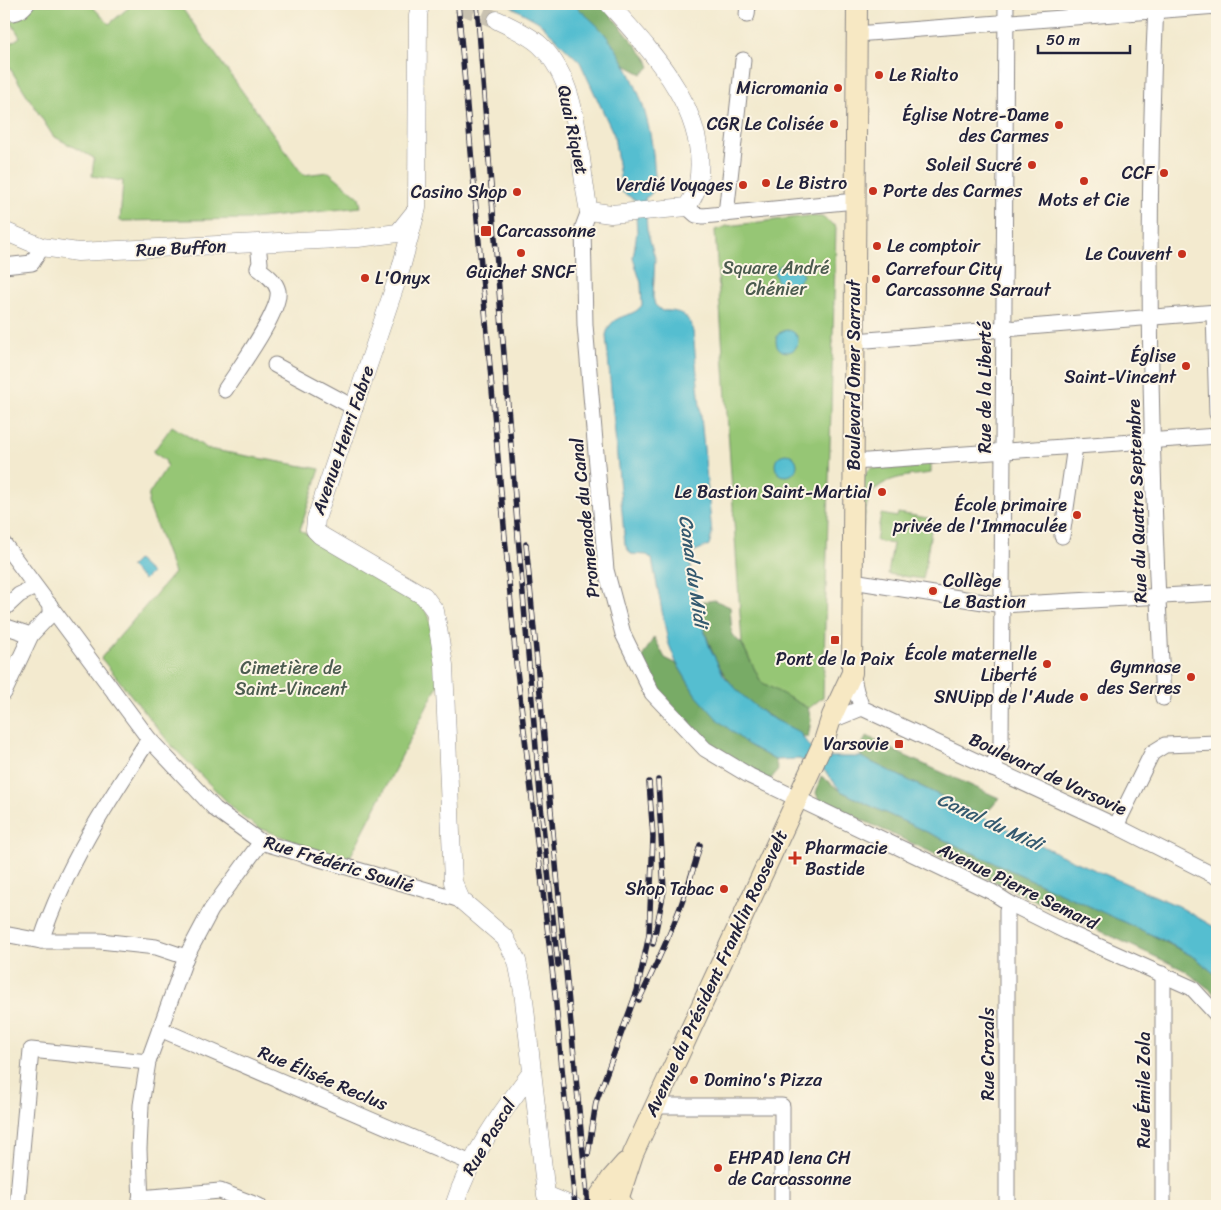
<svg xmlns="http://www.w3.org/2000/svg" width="1221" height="1210" font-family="Sriracha,sans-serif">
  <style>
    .green { fill: #96c675; stroke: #5c7458 }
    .forest { fill: #78ab66; stroke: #4d6650 }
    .water { fill: #54bed0; stroke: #3b7086 }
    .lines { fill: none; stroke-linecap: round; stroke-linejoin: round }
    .tertiary-tunnel { stroke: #c9c2b1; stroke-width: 18; stroke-dasharray: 18 9; stroke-linecap: butt }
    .minor-casing { stroke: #8a8685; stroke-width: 17 }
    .tertiary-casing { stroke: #8a8685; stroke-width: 19 }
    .secondary-casing { stroke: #8a8685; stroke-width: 22 }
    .minor { stroke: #fff; stroke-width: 15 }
    .tertiary { stroke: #fff; stroke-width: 18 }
    .secondary { stroke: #f7e8c3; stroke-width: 20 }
    .rail-casing { stroke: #22223b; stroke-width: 5.5 }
    .rail { stroke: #fcf5e5; stroke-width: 4; stroke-dasharray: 11; stroke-linecap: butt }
    .poi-dot { fill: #c8321e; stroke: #fcf5e5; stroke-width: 2 }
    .labels { text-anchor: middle; stroke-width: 4; stroke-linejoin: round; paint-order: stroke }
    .poi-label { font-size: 18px; fill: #22223b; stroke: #fcf5e5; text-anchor: end }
    .street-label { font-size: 18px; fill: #22223b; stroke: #fcf5e5 }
    .park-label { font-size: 18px; fill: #4b5b4f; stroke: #fcf5e5 }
    .water-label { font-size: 19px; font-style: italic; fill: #34596f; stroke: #fcf5e5 }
  </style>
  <rect width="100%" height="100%" fill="#fcf5e5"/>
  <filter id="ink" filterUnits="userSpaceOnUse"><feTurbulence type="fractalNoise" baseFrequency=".02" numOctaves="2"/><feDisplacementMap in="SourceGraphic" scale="10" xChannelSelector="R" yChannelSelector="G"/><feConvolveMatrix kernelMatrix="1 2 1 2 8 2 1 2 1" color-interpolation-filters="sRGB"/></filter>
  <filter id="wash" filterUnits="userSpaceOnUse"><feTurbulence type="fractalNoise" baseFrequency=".0096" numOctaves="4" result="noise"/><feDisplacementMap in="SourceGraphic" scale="20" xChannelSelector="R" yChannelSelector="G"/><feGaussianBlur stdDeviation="1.12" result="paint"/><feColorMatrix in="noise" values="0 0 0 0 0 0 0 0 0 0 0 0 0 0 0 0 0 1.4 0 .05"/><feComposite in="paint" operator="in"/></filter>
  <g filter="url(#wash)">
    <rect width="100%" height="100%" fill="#f3eacf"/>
    <g class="green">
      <path d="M35,4H90L109,24L133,4H179L303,175L329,172L359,197L361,207L252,219L120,221L123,181L92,176L94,158L53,136L4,59V48L20,37L11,22Z"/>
      <path d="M808,216L822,217L836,227L823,697L808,709L761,682L742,644L715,230L727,226Z"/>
      <path d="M172,426L208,449L320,469L300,530L418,601L429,616L440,681L348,861L259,828L241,816L171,745L101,658L174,573L148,503L149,494L167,466L165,460L153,452Z"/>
      <path d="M931,463V473C911,476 881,476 870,497C865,506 864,521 862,531C861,512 854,480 871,468Z"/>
      <path d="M898,513L933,519L923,579L888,574L893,544L876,541L881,514L897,517Z"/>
    </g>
    <g class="forest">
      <path d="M573,4H602L647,59L650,67L642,74L625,65L603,32Z"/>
      <path d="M714,600L730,607L732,635L742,644L761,682L808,708L811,720L808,738C799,735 790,728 781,723C728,694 710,661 698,603Z"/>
      <path d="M654,637L665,658L677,664L695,694L747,744L775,760L778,770L770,780L705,749L651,685L640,661Z"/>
      <path d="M867,736L901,754L999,798L992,807L981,816L861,757L860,747Z"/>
      <path d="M821,776L841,791L881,811L1138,928L1196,958L1217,976V999L1212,991L1184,970L819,800L816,793Z"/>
    </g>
    <g class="water">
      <path d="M507,4H573C583,13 595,22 604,33C634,70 651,117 654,165C655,179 659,191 645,198L647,230L655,258L653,297L655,305L662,311C678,310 689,314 693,331L712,534L709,545L693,552L689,560L702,624L710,648L724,676L742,695L766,715L799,732L809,746L830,757H861L1063,856L1178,906L1216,928L1217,976L1196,958L1161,939L881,811L841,791L825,771L799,759L775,760L747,744L718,720L695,694L676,662L668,642L652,559L647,555L631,554L625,545L606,335C612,311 632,320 642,305L641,283L633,258L637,232L635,200L622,192L614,135L580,62L539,22Z"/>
      <path d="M789,264L799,267L803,276L796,284L788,285L777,281L774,271L781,265Z"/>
      <circle cx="787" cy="341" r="11"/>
      <circle cx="786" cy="465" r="11"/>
      <path d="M137,560L151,573L144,580L130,567Z"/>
    </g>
  </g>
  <g filter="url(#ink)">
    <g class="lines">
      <path class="tertiary-tunnel" d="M458,4L497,20"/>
      <defs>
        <g id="minor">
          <path d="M1156,4C1145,235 1150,467 1163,698"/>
          <path d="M4,10C14,16 20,12 27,4"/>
          <path d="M747,15L748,4"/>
          <path d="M856,34L1217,6"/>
          <path d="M687,207L696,215L703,216L855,201"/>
          <path d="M589,211L583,227L585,325L606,570L623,634L652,693L705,749L750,776L992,892L1009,903L1067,932L1192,988L1217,1015"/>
          <path d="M726,214L743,60"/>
          <path d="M4,266L32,263L42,247"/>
          <path d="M1214,313L1217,414"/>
          <path d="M855,341L1217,312"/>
          <path d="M275,365L355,408"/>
          <path d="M225,390C237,371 281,312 278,291C276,281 266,274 258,268L260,263L258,243"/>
          <path d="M854,462L1217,436"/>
          <path d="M1062,536L1075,446"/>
          <path d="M4,544L149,739L215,809L261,842L461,900"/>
          <path d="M853,581L1002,605L1217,593"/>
          <path d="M4,609L19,595L35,587"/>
          <path d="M4,626L31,635L50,615V605"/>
          <path d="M852,673L856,691L862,708L1116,826L1217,877"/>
          <path d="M4,693L31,635"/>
          <path d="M830,721L862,708"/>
          <path d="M992,769L1001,744L1006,4"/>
          <path d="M1116,826L1152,753L1165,745L1217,743"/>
          <path d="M4,934L41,941H100L156,947L186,957"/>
          <path d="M41,941C65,867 107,803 149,739"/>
          <path d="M160,1029L471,1163"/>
          <path d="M654,1106H782V1206"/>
          <path d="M140,1198L220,1191L259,1206"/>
          <path d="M17,1206L31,1050L148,1062"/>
          <path d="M141,1206L139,1149L141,1105L148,1062L186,957L211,910L261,842"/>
          <path d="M1007,1206V910L1009,903"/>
          <path d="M1163,1206V974"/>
        </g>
        <g id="tertiary">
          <path d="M420,4L418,16L417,208L401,268L316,519L315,530L320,535L424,596L435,611L444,665L453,882L461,900L505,938L517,961L523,991L546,1195L573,1206"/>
          <path d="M497,20C511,27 528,34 540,45C582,85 577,157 589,211L611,214L687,207C691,200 697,192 698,183C710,112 652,52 609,4"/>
          <path d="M4,231L42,247L78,252L358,238L398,233L414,213"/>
          <path d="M454,1206C470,1156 500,1114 532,1072"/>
        </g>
        <g id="secondary">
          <path d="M593,1206L611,1179L625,1163"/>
          <path d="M623,1206L619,1197L633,1154L824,741L832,716L852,673L857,4"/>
        </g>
      </defs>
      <use href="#minor" class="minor-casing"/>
      <use href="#tertiary" class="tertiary-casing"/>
      <use href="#secondary" class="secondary-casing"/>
      <use href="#minor" class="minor"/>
      <use href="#tertiary" class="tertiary"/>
      <use href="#secondary" class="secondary"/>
      <defs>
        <g id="rail">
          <path d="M458,4L516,662L555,994L575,1206"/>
          <path d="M477,4L518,536L541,806L558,965"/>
          <path d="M526,544L588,1206"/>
          <path d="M653,944L664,891L658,780"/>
          <path d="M639,1000C664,949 686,900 700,845"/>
          <path d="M588,1154L596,1102L637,991L649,935L653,837L649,782"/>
        </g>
      </defs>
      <use href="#rail" class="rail-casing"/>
      <use href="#rail" class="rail"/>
    </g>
  </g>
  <g class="poi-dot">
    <circle cx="879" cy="75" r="5"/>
    <circle cx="838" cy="88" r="5"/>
    <circle cx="834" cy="124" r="5"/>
    <circle cx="1059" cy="125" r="5"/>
    <circle cx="1032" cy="165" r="5"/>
    <circle cx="1164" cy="173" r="5"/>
    <circle cx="1084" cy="181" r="5"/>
    <circle cx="766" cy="183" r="5"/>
    <circle cx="743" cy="185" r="5"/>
    <circle cx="873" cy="191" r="5"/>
    <circle cx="517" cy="192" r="5"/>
    <rect x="480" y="225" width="12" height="12" rx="2.5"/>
    <circle cx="877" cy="246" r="5"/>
    <circle cx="521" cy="253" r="5"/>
    <circle cx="1182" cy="254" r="5"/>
    <circle cx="365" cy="278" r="5"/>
    <circle cx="876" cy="279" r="5"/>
    <circle cx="1186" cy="366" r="5"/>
    <circle cx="882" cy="492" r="5"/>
    <circle cx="1077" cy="515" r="5"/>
    <circle cx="933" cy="591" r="5"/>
    <rect x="830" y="635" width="10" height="10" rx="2.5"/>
    <circle cx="1047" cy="664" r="5"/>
    <circle cx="1191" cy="677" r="5"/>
    <circle cx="1084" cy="697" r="5"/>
    <rect x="894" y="739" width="10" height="10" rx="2.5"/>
    <path d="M792.5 850.5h5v5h5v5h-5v5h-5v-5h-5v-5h5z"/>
    <circle cx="724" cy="889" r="5"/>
    <circle cx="694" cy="1080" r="5"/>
    <circle cx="718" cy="1168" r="5"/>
  </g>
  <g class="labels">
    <g class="poi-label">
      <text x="889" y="81" text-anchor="start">Le Rialto</text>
      <text x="828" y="94">Micromania</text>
      <text x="1049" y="121">Église Notre-Dame<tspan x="1049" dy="21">des Carmes</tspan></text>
      <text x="824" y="130">CGR Le Colisée</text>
      <text x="1022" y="171">Soleil Sucré</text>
      <text x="1154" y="179">CCF</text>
      <text x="776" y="189" text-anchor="start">Le Bistro</text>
      <text x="733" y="191">Verdié Voyages</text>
      <text x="883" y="197" text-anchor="start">Porte des Carmes</text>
      <text x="507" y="198">Casino Shop</text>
      <text x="1084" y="206" text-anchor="middle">Mots et Cie</text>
      <text x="497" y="237" text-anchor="start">Carcassonne</text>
      <text x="887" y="252" text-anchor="start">Le comptoir</text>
      <text x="1172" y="260">Le Couvent</text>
      <text x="886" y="275" text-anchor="start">Carrefour City<tspan x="886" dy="21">Carcassonne Sarraut</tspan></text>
      <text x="521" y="278" text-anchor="middle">Guichet SNCF</text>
      <text x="375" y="284" text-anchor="start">L'Onyx</text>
      <text x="1176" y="362">Église<tspan x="1176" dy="21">Saint-Vincent</tspan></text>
      <text x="872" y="498">Le Bastion Saint-Martial</text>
      <text x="1067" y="511">École primaire<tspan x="1067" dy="21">privée de l'Immaculée</tspan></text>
      <text x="943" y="587" text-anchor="start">Collège<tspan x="943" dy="21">Le Bastion</tspan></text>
      <text x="1037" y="660">École maternelle<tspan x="1037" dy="21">Liberté</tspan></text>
      <text x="835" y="665" text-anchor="middle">Pont de la Paix</text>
      <text x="1181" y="673">Gymnase<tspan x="1181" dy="21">des Serres</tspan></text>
      <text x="1074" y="703">SNUipp de l'Aude</text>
      <text x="889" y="750">Varsovie</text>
      <text x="805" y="854" text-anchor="start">Pharmacie<tspan x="805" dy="21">Bastide</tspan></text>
      <text x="714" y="895">Shop Tabac</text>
      <text x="704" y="1086" text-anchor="start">Domino's Pizza</text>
      <text x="728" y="1164" text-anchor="start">EHPAD Iena CH<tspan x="728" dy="21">de Carcassonne</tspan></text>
    </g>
    <g class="street-label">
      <text transform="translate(573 130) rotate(78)" y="6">Quai Riquet</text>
      <text transform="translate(181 248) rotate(-3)" y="6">Rue Buffon</text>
      <text transform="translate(854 375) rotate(-90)" y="6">Boulevard Omer Sarraut</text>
      <text transform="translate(985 387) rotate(-90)" y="6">Rue de la Liberté</text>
      <text transform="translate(343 440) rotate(-71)" y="6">Avenue Henri Fabre</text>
      <text transform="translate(1137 501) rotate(-92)" y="6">Rue du Quatre Septembre</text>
      <text transform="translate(585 518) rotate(-96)" y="6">Promenade du Canal</text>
      <text transform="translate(1048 774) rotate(25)" y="6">Boulevard de Varsovie</text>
      <text transform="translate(339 864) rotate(17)" y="6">Rue Frédéric Soulié</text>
      <text transform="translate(1018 886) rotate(26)" y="6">Avenue Pierre Semard</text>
      <text transform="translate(716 973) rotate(-65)" y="6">Avenue du Président Franklin Roosevelt</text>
      <text transform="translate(988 1054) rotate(-90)" y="6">Rue Crozals</text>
      <text transform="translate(323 1078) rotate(23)" y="6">Rue Élisée Reclus</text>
      <text transform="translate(1144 1090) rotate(-90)" y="6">Rue Émile Zola</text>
      <text transform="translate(489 1137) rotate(-59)" y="6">Rue Pascal</text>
    </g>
    <g class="park-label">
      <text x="776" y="274">Square André<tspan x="776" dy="21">Chénier</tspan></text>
      <text x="291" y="674">Cimetière de<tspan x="291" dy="21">Saint-Vincent</tspan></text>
    </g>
    <g class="water-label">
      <text transform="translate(694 571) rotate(82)" y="7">Canal du Midi</text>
      <text transform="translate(990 821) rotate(25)" y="7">Canal du Midi</text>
    </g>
  </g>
  <rect width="1221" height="1210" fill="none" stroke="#fcf5e5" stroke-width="20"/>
  <path d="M1038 45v8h92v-8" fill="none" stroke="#22223b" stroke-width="2.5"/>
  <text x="1046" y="45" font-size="15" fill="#22223b" stroke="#fcf5e5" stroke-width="4" paint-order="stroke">50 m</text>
</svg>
